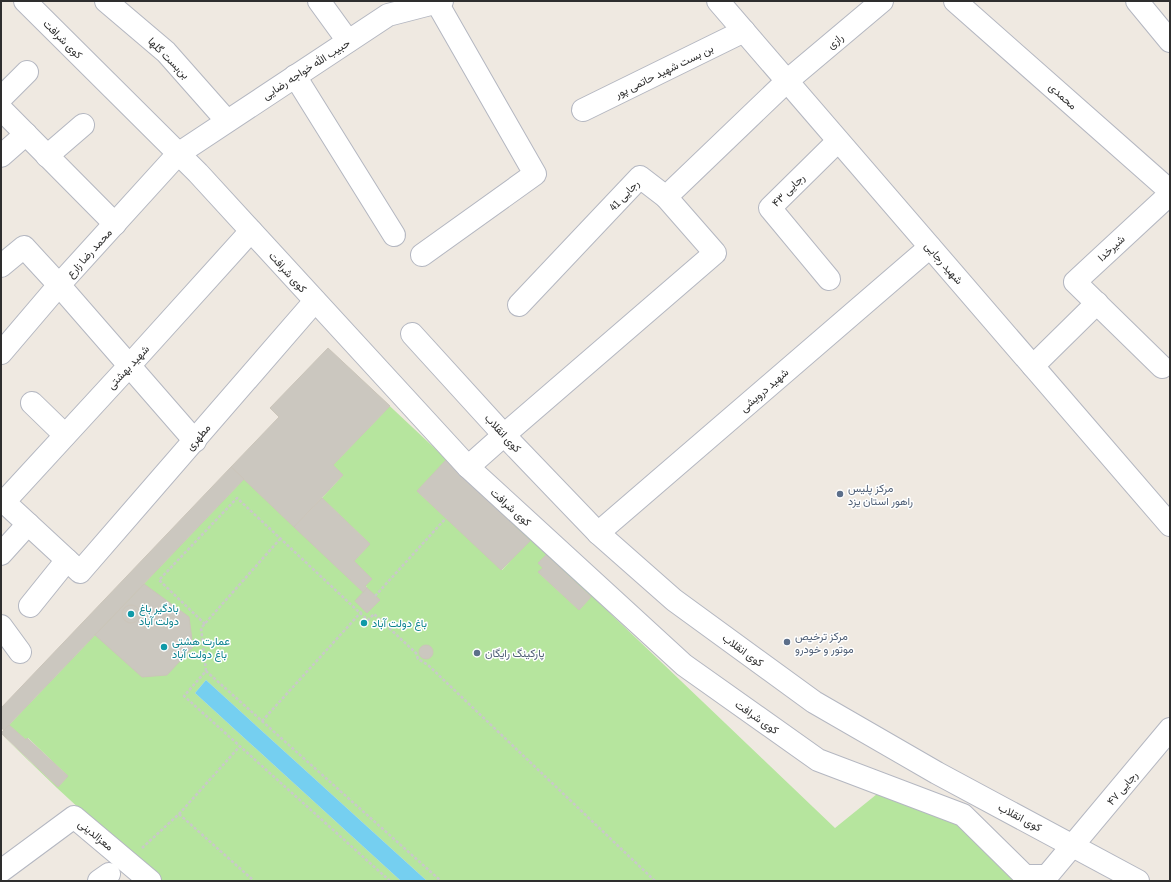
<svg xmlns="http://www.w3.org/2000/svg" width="1171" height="882" font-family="'Archivo Narrow',Vazirmatn,sans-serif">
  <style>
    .green { fill: #b6e59e; fill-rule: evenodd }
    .water { fill: #75cff0 }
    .building { fill: #cbc7bf; stroke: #cbc5ba }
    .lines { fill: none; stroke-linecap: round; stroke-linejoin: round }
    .minor-casing { stroke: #b4b7c1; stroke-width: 24 }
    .secondary-casing { stroke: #b4b7c1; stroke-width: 24 }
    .path { stroke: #c9c9c9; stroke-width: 2.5; stroke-dasharray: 3 2; stroke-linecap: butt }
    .minor { stroke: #fff; stroke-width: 22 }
    .secondary { stroke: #fff; stroke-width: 22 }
    .service-dot { fill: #5c6f8a; stroke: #fff; stroke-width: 1.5 }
    .culture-dot { fill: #0f9aa8; stroke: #fff; stroke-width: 1.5 }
    .labels { text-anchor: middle; stroke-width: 3; stroke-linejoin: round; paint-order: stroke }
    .street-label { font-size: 11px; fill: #2e2e2e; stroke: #fff }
    .service-label { font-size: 11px; fill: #4e5e75; stroke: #fff; text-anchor: start }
    .culture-label { font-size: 11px; fill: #0d838f; stroke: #fff; text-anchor: start }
  </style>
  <rect width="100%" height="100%" fill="#efe9e1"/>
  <path class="green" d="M328,348L592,596L835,828L877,794L958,821L1022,881H427L206,680L195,693L401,881H158L57,788L1,734V733L4,730L1,728L4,730L1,734L58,787L68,776L28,738L26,740L9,725L244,479L363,592L367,588L354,561L370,544L322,498L343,475L333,465L390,406ZM446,461L529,541L502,570L417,491ZM546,555L591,597L579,610L539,573L543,568L538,563Z"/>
  <path class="water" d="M206,680L427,881H401L195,693Z"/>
  <g class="building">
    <path d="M328,348L390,406L333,465L343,475L294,527L231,467L279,417L270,408Z"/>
    <path d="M446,460L530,541L501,570L417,491Z"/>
    <path d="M231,467L244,479L4,730L1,728V708Z"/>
    <path d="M322,498L370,544L354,561L372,579L365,586L367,588L363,592L294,527Z"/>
    <path d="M546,555L591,597L579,610L538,572L543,568L538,563Z"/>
    <path d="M144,584L189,617L193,647L167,675L142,677L95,635Z"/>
    <path d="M367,588L380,600L367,613L355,601Z"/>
    <circle cx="131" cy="614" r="9"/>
    <circle cx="426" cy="652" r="7"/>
    <path d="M9,725L26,740L27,738L68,776L58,787L1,733Z"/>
  </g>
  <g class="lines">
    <defs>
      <g id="minor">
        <path d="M25,1L198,173L468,467L684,665L818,760L963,815L1025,876H1047L1170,729"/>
        <path d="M106,1L166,52L227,121"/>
        <path d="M319,1L348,41"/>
        <path d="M955,1L1170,191"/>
        <path d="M1137,1L1170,41"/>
        <path d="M295,76L394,235"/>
        <path d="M1,98L27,72"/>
        <path d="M1,109L115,224"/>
        <path d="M583,110L744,31"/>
        <path d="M1,156L26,134"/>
        <path d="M47,156L83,125"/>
        <path d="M422,255L535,174L436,1"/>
        <path d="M1,266L24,247L59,285L195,441"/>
        <path d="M829,279L770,208L838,141"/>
        <path d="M519,305L640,177L666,197L787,81L882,1"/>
        <path d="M412,334L504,435L598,533L674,600L814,702L937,773L1138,881"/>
        <path d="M1,353L59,285L178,154L388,15L442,1"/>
        <path d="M1033,366L1097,303"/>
        <path d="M1162,367L1075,282L1170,194"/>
        <path d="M32,403L65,435"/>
        <path d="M468,467L504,435L715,253L666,197"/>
        <path d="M1,499L80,572L315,301"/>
        <path d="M4,502L129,366L251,231"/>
        <path d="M598,533L930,247"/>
        <path d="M1,554L28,524"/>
        <path d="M30,606L67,560"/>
        <path d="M1,626L20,652"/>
        <path d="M1,871L74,817L150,881"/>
        <path d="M99,881L109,874"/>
      </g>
      <path id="secondary" d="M718,1L1170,525"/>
    </defs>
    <use href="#minor" class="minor-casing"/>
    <use href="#secondary" class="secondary-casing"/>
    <g class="path">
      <path d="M375,596L446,518"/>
      <path d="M205,624L159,580L237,498L360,613L368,620L374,614L416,653L418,659L428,665L655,881"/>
      <path d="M206,671L201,628L280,539"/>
      <path d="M262,721L363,610"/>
      <path d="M179,814L254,881"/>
      <path d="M142,848L179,814L240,746"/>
      <path d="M390,881L184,696L206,671L441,881"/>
    </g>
    <use href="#minor" class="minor"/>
    <use href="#secondary" class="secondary"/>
  </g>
  <g class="service-dot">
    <circle cx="840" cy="494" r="4"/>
    <circle cx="787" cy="642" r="4"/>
    <circle cx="477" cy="653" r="4"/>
  </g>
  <g class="culture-dot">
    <circle cx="131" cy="614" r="4"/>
    <circle cx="364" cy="623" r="4"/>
    <circle cx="164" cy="647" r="4"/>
  </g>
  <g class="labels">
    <g class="street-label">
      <text transform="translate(63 39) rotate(45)" y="4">کوی شرافت</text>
      <text transform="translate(835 41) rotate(-40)" y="4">رازی</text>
      <text transform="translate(169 58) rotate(45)" y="4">بن‌بست گلها</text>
      <text transform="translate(306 69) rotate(-33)" y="4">حبیب الله خواجه رضایی</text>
      <text transform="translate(664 71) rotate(-26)" y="4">بن بست شهید حاتمی پور</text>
      <text transform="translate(1063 96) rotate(42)" y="4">محمدی</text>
      <text transform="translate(788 190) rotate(-45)" y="4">رجایی ۴۳</text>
      <text transform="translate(624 195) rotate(-47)" y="4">رجایی 41</text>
      <text transform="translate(1111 248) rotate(-43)" y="4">شیرخدا</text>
      <text transform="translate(89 253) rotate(-48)" y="4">محمد رضا زارع</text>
      <text transform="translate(944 263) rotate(49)" y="4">شهید رجایی</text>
      <text transform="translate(288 272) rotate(48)" y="4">کوی شرافت</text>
      <text transform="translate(128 367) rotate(-47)" y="4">شهید بهشتی</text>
      <text transform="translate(764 390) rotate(-41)" y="4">شهید درویشی</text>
      <text transform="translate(503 433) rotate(47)" y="4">کوی انقلاب</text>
      <text transform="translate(198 437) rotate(-49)" y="4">مطهری</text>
      <text transform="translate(511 507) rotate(42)" y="4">کوی شرافت</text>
      <text transform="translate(743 650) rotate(36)" y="4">کوی انقلاب</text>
      <text transform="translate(757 717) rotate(35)" y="4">کوی شرافت</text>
      <text transform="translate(1122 788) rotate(-50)" y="4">رجایی ۴۷</text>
      <text transform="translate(1020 817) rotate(28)" y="4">کوی انقلاب</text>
      <text transform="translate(96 835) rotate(39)" y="4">معزالدینی</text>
    </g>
    <g class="service-label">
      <text x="848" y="492">مرکز پلیس<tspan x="848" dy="13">راهور استان یزد</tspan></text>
      <text x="795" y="640">مرکز ترخیص<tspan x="795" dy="13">موتور و خودرو</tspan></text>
      <text x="485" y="657">پارکینگ رایگان</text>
    </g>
    <g class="culture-label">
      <text x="139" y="612">بادگیر باغ<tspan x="139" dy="13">دولت آباد</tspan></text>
      <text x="372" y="627">باغ دولت آباد</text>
      <text x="172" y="645">عمارت هشتی<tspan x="172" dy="13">باغ دولت آباد</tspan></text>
    </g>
  </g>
  <rect width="1171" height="882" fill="none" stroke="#2e2e2e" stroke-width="4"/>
</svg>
